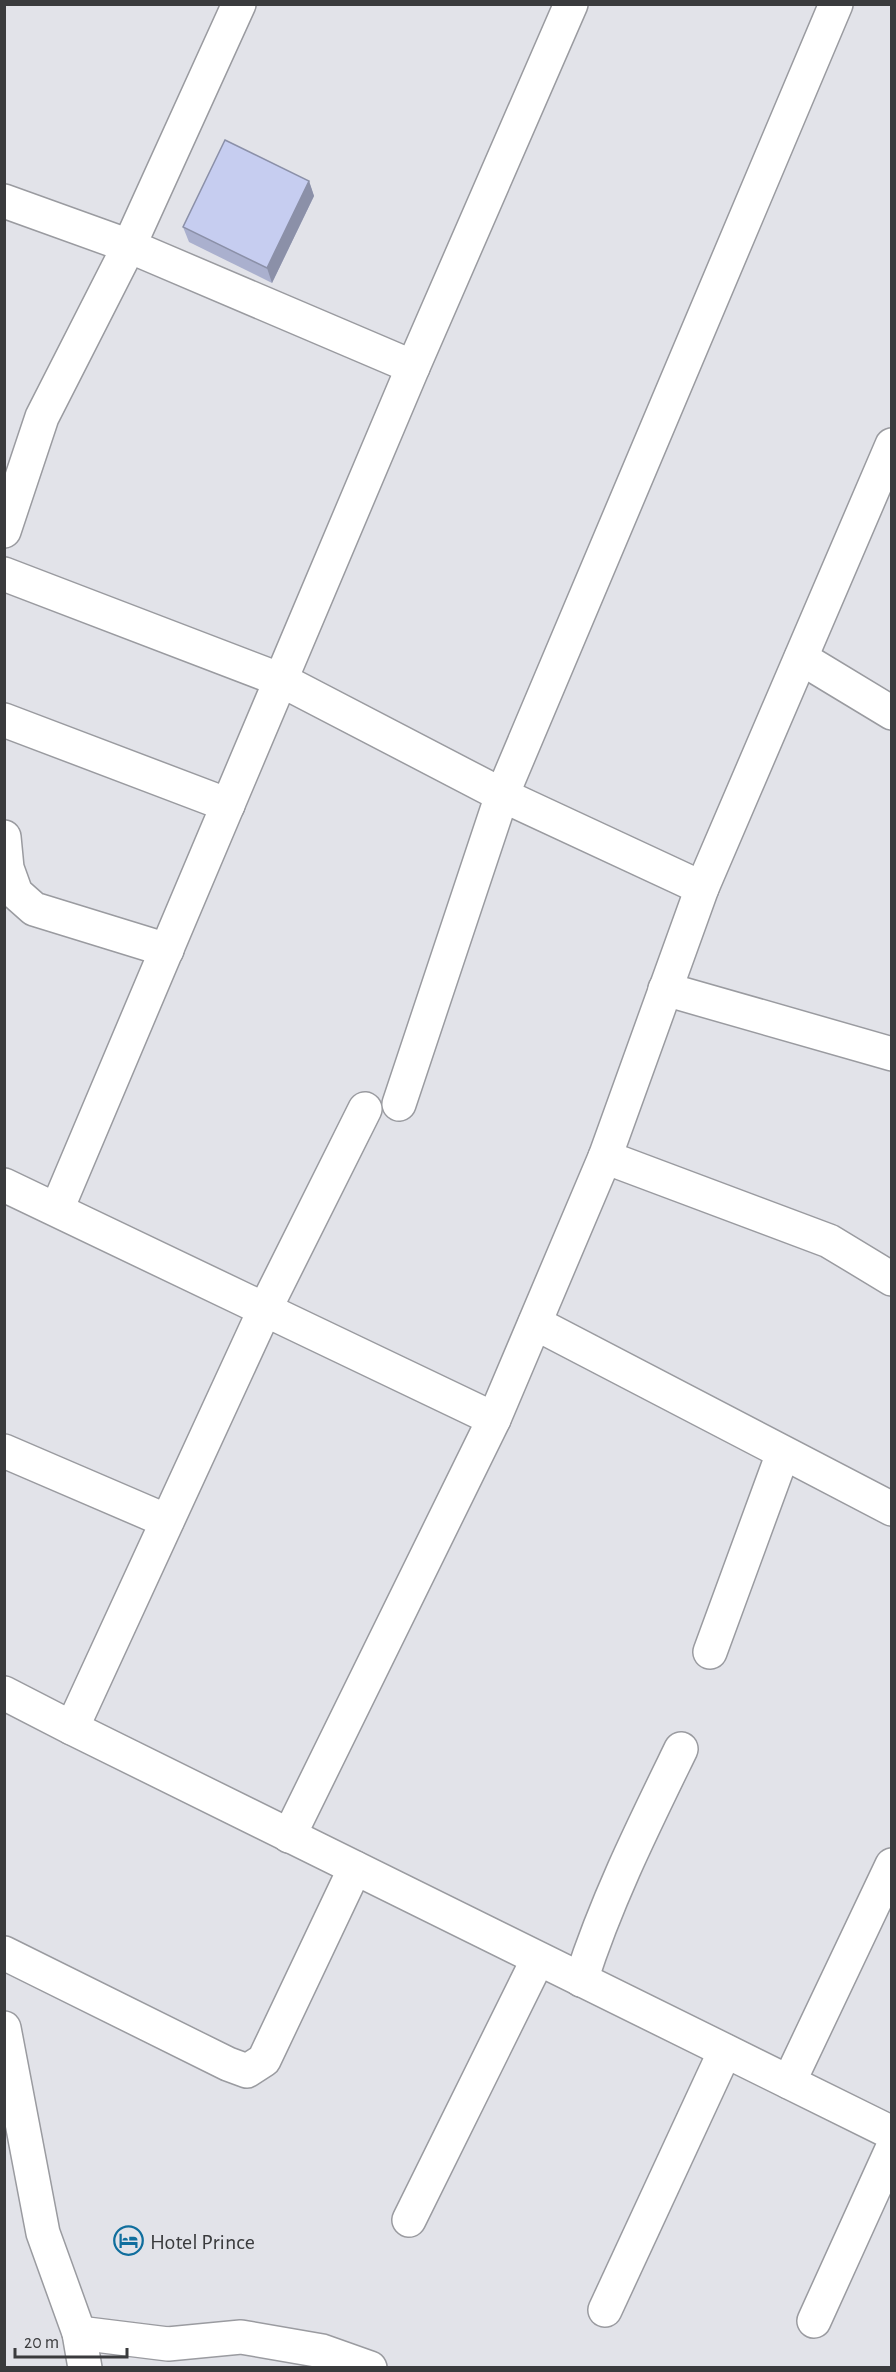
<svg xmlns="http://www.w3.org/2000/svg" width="896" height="2372" font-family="'Alegreya Sans',sans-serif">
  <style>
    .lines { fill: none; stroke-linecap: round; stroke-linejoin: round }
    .minor-casing { stroke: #9a9ba0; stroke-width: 36 }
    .tertiary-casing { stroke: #9a9ba0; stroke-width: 36 }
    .minor { stroke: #fff; stroke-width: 33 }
    .tertiary { stroke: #fff; stroke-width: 33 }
    .wall { fill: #aab0ce }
    .shaded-wall { fill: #8b90a8 }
    .building { fill: #c6cdf0; stroke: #8b90a8; stroke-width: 1.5 }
    .labels { text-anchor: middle; stroke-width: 6; stroke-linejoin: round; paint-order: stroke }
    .poi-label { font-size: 22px; fill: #3a3b3d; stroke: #e2e3e9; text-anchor: start }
  </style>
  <rect width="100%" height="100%" fill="#e2e3e9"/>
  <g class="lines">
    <defs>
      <g id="minor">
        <path d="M4,201L129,246L413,367"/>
        <path d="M4,531L42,417L129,246L239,4"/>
        <path d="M4,574L281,680L502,795L702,888"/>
        <path d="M801,658L892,713"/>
        <path d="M4,720L228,805"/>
        <path d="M4,837L7,868L16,893L34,909L167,950"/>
        <path d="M665,989L892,1054"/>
        <path d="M399,1104L502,795L836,4"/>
        <path d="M605,1157L829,1241L892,1279"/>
        <path d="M4,1185L494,1419"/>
        <path d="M57,1209L413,367L571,4"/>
        <path d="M535,1323L892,1509"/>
        <path d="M4,1451L167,1521"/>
        <path d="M710,1652L783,1453"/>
        <path d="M4,1693L72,1728L892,2133"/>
        <path d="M72,1728L265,1309L365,1109"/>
        <path d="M289,1836L494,1419L605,1157L702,888L892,445"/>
        <path d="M4,1953L228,2064L247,2071L264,2060L355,1868"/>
        <path d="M581,1980C607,1899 644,1825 681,1749"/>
        <path d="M789,2082L892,1865"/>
        <path d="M409,2220L538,1959"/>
        <path d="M605,2310L725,2051"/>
        <path d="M814,2321L892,2149"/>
        <path d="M79,2333L168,2344L241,2337L322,2351L370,2368"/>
      </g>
      <path id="tertiary" d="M4,2028L43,2233L79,2333L85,2368"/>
    </defs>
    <use href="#minor" class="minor-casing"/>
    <use href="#tertiary" class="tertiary-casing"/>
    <use href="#minor" class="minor"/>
    <use href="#tertiary" class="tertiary"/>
  </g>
  <path class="wall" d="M309,181L314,196L272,283L189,242L183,227Z"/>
  <path class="shaded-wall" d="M309,181L314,196L272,283L267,268Z"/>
  <path class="building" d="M225,140L309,181L267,268L183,227Z"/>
  <defs>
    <symbol id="hotel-ring" viewBox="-11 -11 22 22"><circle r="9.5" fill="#e2e3e9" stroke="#106e9d" stroke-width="1.5"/><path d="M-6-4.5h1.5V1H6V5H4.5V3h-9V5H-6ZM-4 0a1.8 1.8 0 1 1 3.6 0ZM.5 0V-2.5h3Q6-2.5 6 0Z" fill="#106e9d"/></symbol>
  </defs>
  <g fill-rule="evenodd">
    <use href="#hotel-ring" x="112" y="2224" width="33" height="33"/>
  </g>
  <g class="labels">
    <g class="poi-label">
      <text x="150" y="2249">Hotel Prince</text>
    </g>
  </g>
  <rect width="896" height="2372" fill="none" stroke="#3a3b3d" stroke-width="12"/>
  <path d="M15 2348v9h112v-9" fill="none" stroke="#3a3b3d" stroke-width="3"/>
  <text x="24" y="2348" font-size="18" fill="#3a3b3d" stroke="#e2e3e9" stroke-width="4.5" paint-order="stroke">20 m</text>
</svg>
